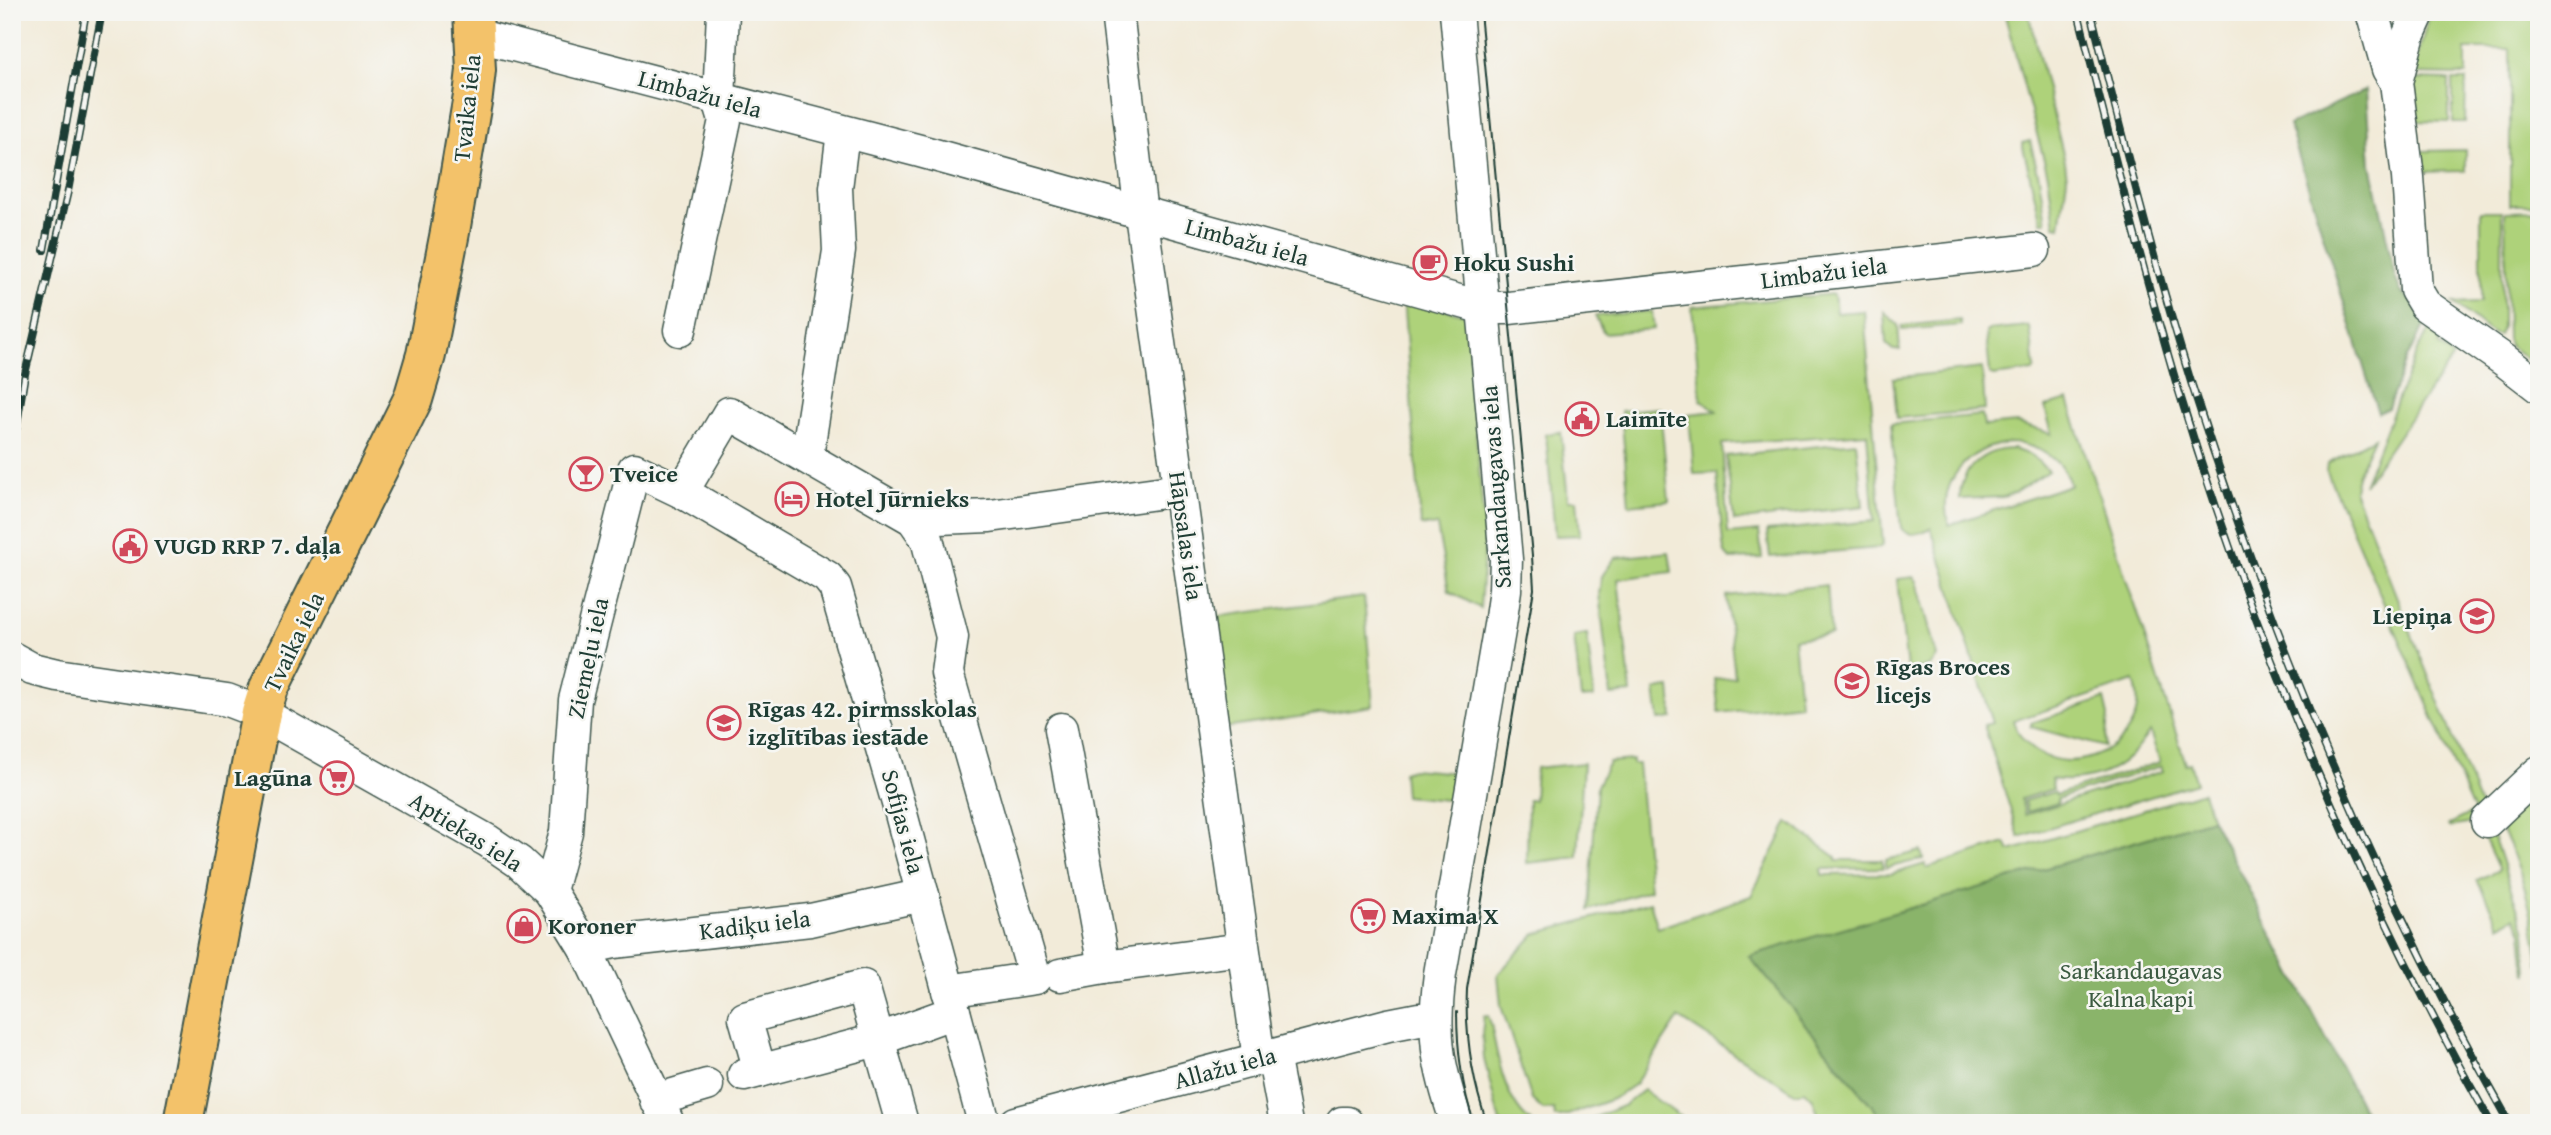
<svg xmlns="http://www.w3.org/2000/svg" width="2551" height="1135" font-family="'Gentium Book Plus',serif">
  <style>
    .green { fill: #aed27a; stroke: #668857; stroke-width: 2; fill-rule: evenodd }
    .forest { fill: #8ab46a; stroke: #54784f; stroke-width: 2 }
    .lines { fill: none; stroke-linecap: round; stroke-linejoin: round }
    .minor-casing { stroke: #3f574d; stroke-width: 35 }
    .major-casing { stroke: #3f574d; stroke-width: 42 }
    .minor { stroke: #fff; stroke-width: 32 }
    .major { stroke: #f3c26a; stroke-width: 38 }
    .tram { stroke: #1f3d34; stroke-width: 2 }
    .rail-casing { stroke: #1f3d34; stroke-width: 8 }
    .rail { stroke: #f6f6f2; stroke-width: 5; stroke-dasharray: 16; stroke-linecap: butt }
    .labels { text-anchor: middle; stroke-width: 5; stroke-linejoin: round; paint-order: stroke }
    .street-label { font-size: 24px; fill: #1f3d34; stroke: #f6f6f2 }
    .poi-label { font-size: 24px; font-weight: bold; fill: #1f3d34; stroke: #f6f6f2; text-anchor: start }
    .park-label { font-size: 24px; fill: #3c5b42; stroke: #f6f6f2 }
  </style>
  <rect width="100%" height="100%" fill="#f6f6f2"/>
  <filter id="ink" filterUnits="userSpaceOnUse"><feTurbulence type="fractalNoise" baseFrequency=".0143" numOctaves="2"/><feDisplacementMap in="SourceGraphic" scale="14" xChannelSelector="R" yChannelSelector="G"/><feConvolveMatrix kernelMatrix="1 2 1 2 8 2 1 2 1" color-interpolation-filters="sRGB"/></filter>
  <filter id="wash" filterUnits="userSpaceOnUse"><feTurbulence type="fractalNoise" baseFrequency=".00686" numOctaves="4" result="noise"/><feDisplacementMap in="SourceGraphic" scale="28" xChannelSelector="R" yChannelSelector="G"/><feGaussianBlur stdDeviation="1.57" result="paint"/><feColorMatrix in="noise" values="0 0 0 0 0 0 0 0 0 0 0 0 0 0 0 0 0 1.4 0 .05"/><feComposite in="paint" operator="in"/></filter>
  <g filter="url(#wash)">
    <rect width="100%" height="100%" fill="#f2ebd9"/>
    <g class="green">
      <path d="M2004,12H2028L2065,162L2067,178L2060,227L2055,226L2048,175Z"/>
      <path d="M2430,12H2539V205H2510V49H2466V75L2413,74Z"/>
      <path d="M2406,79L2449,80V122L2414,121Z"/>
      <path d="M2453,80H2466L2465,122H2453Z"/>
      <path d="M2030,141L2039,177L2046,222H2041L2022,143Z"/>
      <path d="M2465,150V171L2415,172L2419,155L2424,151Z"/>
      <path d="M2481,211H2502V328L2499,335L2493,334L2454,303L2481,302Z"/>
      <path d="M2539,211V369L2509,345L2507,339L2505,212Z"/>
      <path d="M1834,294L1836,313L1864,311L1883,545L1878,548L1770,557L1767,531L1874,521L1867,433L1722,444L1728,534L1759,531L1762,558L1730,559L1725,553L1723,545L1717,473L1694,474L1689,414L1717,411L1701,400L1692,307Z"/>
      <path d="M1403,298L1466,315L1485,538L1480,608L1449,591L1437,526L1421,525Z"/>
      <path d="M1652,311L1654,329L1604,333L1595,316Z"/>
      <path d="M1884,312L1898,325L1900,350H1893L1886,344Z"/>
      <path d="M1960,320L1961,325L1902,330V326Z"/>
      <path d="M2435,323L2447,332L2438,345L2453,357L2364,485L2418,348Z"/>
      <path d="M2027,326L2030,328L2035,369L2033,371L1993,376L1990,374L1986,332L1989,330Z"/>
      <path d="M1982,368L1985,410L1897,418L1893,378Z"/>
      <path d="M2068,400L2186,764L2190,763L2196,783L2019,837L1984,725L1993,723L1931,528C1922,533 1908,538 1901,528L1891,424L1982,415L1984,426L2017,423L2052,434L2045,407ZM2011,443C2036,444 2063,459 2070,485L1949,525C1935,483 1969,445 2011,443ZM2134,681C2159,753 2041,797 2013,721ZM2150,732L2160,762L2056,795L2054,792L2024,801L2027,812L2058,803L2057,799L2161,766L2163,771L2025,815L2021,799L2053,789L2051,779C2078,783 2109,777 2129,757C2137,750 2143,739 2150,732Z"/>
      <path d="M1660,408L1669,501L1629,505L1621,411Z"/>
      <path d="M1561,432L1568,500H1577L1580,535L1555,536L1546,434Z"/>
      <path d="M2374,438L2357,475L2354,490L2481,808V818L2467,824L2449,827L2448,825L2474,812L2327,472L2328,463Z"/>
      <path d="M1856,442L1863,506L1734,521L1726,456Z"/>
      <path d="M2013,449L2033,456L2048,471L2014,493L2003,497L1960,499C1960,468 1984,449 2013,449Z"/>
      <path d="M1669,552L1672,572L1618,579L1631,693L1611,695L1599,594L1602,576L1615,558Z"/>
      <path d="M1913,577L1917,581L1937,657L1930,666L1907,669L1897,579Z"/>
      <path d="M1827,585L1831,635L1794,639L1800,704L1719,713L1715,679L1735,677L1726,596Z"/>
      <path d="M1364,597L1373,706L1224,728L1213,617Z"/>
      <path d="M1587,634L1594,697L1581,698L1574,636Z"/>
      <path d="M1670,688L1673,718L1659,720L1655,690Z"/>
      <path d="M2104,699L2108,716L2105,747L2031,727V723Z"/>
      <path d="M1632,760V764H1638L1650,890L1589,910L1597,786L1609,762Z"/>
      <path d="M1583,763L1578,857L1527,863L1528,800H1534L1536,768Z"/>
      <path d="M1412,769L1457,773L1454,796L1446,800L1405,796L1403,772Z"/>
      <path d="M2539,783V965C2534,919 2523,869 2501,829Z"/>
      <path d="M2203,792L2212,819L1749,956L1886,1123H1821L1813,1099L1805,1091L1795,1093L1679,1018L1635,1084L1613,1099L1562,1117H1555L1554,1109L1543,1110L1532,1100L1501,1006L1498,974L1535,934L1650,902L1658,928L1751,896L1788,822L1836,857V860H1882L1883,868L1822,869V875L1892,874L1925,864L1926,868L2006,843L2010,851Z"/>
      <path d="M2492,832L2525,931L2528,973H2526L2522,933L2515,917L2499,925L2477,880L2499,870L2483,835Z"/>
      <path d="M1921,851L1923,859L1886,868V860Z"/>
      <path d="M1484,1016H1488L1491,1024C1497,1055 1505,1105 1533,1123H1500L1484,1059L1482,1034Z"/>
      <path d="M1643,1090L1689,1123H1581L1625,1105Z"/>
    </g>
    <g class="forest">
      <path d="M2366,90L2371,164L2395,277L2401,292L2429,317L2407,358L2388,408L2378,413L2289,125Z"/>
      <path d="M2212,819L2370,1123H1886L1749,956Z"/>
    </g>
  </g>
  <g filter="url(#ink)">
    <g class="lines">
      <defs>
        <g id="minor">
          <path d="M1117,12L1141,214L1259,1059"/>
          <path d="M1456,12L1506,559L1505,590L1500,625L1440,974C1432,1035 1437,1065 1457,1123"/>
          <path d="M2372,12L2388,69L2396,82"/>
          <path d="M2419,12L2409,34L2396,82L2408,177L2416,290L2425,305L2504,360L2539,387"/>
          <path d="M475,35L920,151L1484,308H1509L2034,250"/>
          <path d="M680,330L725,120L719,100L723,12"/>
          <path d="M807,456L839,251L836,188L843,132"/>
          <path d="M682,492L729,413L913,519L927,539L952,637L947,673L1035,978L948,991"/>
          <path d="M913,519L990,516L1179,490"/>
          <path d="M12,658L32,669L57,675L227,700L261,713L488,841L519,862L550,891L585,948L668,1123"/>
          <path d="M1061,729L1104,967L1243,949"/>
          <path d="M2487,821L2539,772"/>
          <path d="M550,891L566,832L575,700L634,469L682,492L827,577L835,587L900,810L984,1123"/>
          <path d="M585,948L614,942L810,920L923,895"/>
          <path d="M1060,975L1104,967"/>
          <path d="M1273,1055L1286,1123"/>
          <path d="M760,1071L745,1018L863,986L902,1123"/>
          <path d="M744,1075L877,1040L954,1012"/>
          <path d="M656,1100L707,1085"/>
          <path d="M1016,1123L1388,1025L1419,1019H1435"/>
          <path d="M1342,1123H1347"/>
        </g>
        <path id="major" d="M183,1123L261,713L269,688L413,399L426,355L450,232L473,96L476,70L473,12"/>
      </defs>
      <use href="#minor" class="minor-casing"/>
      <use href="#major" class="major-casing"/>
      <use href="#minor" class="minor"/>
      <use href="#major" class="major"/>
      <g class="tram">
        <path d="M1480,12L1532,556L1534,589L1467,989C1465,1034 1472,1080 1487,1123"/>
        <path d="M1457,1012C1457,1049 1462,1087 1474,1123"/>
      </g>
      <defs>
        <g id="rail">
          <path d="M2078,12C2109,136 2140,260 2176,382C2252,636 2360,892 2491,1123"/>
          <path d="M2091,12C2122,136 2153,260 2191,382C2272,639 2377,889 2510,1123"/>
          <path d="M44,250L86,12"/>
          <path d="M12,455L25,374L68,191L102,12"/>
        </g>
      </defs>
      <use href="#rail" class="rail-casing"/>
      <use href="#rail" class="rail"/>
    </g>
  </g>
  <defs>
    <symbol id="cafe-ring" viewBox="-11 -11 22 22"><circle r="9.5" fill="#f6f6f2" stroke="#d1495b" stroke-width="1.5"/><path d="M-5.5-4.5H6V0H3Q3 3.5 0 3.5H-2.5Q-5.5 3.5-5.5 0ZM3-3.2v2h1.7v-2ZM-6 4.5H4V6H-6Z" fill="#d1495b"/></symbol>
    <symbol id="civic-ring" viewBox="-11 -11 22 22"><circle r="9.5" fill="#f6f6f2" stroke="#d1495b" stroke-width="1.5"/><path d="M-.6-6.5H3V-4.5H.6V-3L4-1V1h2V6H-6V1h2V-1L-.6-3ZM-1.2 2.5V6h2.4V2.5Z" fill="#d1495b"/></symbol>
    <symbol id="bar-ring" viewBox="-11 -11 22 22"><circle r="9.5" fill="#f6f6f2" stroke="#d1495b" stroke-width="1.5"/><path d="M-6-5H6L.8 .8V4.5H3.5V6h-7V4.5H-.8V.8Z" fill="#d1495b"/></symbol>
    <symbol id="hotel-ring" viewBox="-11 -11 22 22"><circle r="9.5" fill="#f6f6f2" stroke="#d1495b" stroke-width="1.5"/><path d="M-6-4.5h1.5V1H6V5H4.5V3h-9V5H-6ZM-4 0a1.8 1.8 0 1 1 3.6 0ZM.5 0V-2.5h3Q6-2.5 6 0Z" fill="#d1495b"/></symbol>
    <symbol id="school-ring" viewBox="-11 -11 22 22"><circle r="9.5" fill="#f6f6f2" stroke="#d1495b" stroke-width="1.5"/><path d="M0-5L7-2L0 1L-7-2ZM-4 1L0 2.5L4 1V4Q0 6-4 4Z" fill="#d1495b"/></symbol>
    <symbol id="supermarket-ring" viewBox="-11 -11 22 22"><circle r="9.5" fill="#f6f6f2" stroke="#d1495b" stroke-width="1.5"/><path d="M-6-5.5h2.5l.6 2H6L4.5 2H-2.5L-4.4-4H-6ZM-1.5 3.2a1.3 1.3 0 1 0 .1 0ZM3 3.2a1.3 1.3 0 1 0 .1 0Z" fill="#d1495b"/></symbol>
    <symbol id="shop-ring" viewBox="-11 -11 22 22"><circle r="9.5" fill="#f6f6f2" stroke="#d1495b" stroke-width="1.5"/><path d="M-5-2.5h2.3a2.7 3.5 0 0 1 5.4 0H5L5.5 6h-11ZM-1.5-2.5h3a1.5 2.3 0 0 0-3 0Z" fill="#d1495b"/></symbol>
  </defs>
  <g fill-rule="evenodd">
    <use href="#cafe-ring" x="1411" y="244" width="38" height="38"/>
    <use href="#civic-ring" x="1563" y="400" width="38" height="38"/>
    <use href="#bar-ring" x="567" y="455" width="38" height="38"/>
    <use href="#hotel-ring" x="773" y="480" width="38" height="38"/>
    <use href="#civic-ring" x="111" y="527" width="38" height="38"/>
    <use href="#school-ring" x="2458" y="597" width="38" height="38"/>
    <use href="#school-ring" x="1833" y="662" width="38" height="38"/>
    <use href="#school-ring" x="705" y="704" width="38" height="38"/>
    <use href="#supermarket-ring" x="318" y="759" width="38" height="38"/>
    <use href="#supermarket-ring" x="1349" y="897" width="38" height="38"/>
    <use href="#shop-ring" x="505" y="907" width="38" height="38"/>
  </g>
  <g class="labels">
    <g class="street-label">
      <text transform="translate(700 94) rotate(15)" y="8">Limbažu iela</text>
      <text transform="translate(467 108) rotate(-84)" y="8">Tvaika iela</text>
      <text transform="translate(1247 242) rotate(15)" y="8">Limbažu iela</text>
      <text transform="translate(1824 273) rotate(-7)" y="8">Limbažu iela</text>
      <text transform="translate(1496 487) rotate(-94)" y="8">Sarkandaugavas iela</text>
      <text transform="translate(1186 536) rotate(82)" y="8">Hāpsalas iela</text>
      <text transform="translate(294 642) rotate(-64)" y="8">Tvaika iela</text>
      <text transform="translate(588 658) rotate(-78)" y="8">Ziemeļu iela</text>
      <text transform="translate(903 822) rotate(75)" y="8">Sofijas iela</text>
      <text transform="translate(466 832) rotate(32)" y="8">Aptiekas iela</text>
      <text transform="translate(755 925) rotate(-7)" y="8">Kadiķu iela</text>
      <text transform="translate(1225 1068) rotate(-15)" y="8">Allažu iela</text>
    </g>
    <g class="poi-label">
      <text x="1454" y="271">Hoku Sushi</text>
      <text x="1606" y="427">Laimīte</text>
      <text x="610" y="482">Tveice</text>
      <text x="816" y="507">Hotel Jūrnieks</text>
      <text x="154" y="554">VUGD RRP 7. daļa</text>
      <text x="2452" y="624" text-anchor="end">Liepiņa</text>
      <text x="1876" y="675">Rīgas Broces<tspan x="1876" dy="28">licejs</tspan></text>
      <text x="748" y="717">Rīgas 42. pirmsskolas<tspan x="748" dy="28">izglītības iestāde</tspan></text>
      <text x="312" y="786" text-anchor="end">Lagūna</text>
      <text x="1392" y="924">Maxima X</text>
      <text x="548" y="934">Koroner</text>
    </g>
    <g class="park-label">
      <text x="2141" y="979">Sarkandaugavas<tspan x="2141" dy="28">Kalna kapi</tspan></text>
    </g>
  </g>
  <rect width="2551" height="1135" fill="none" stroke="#f6f6f2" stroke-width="42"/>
</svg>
